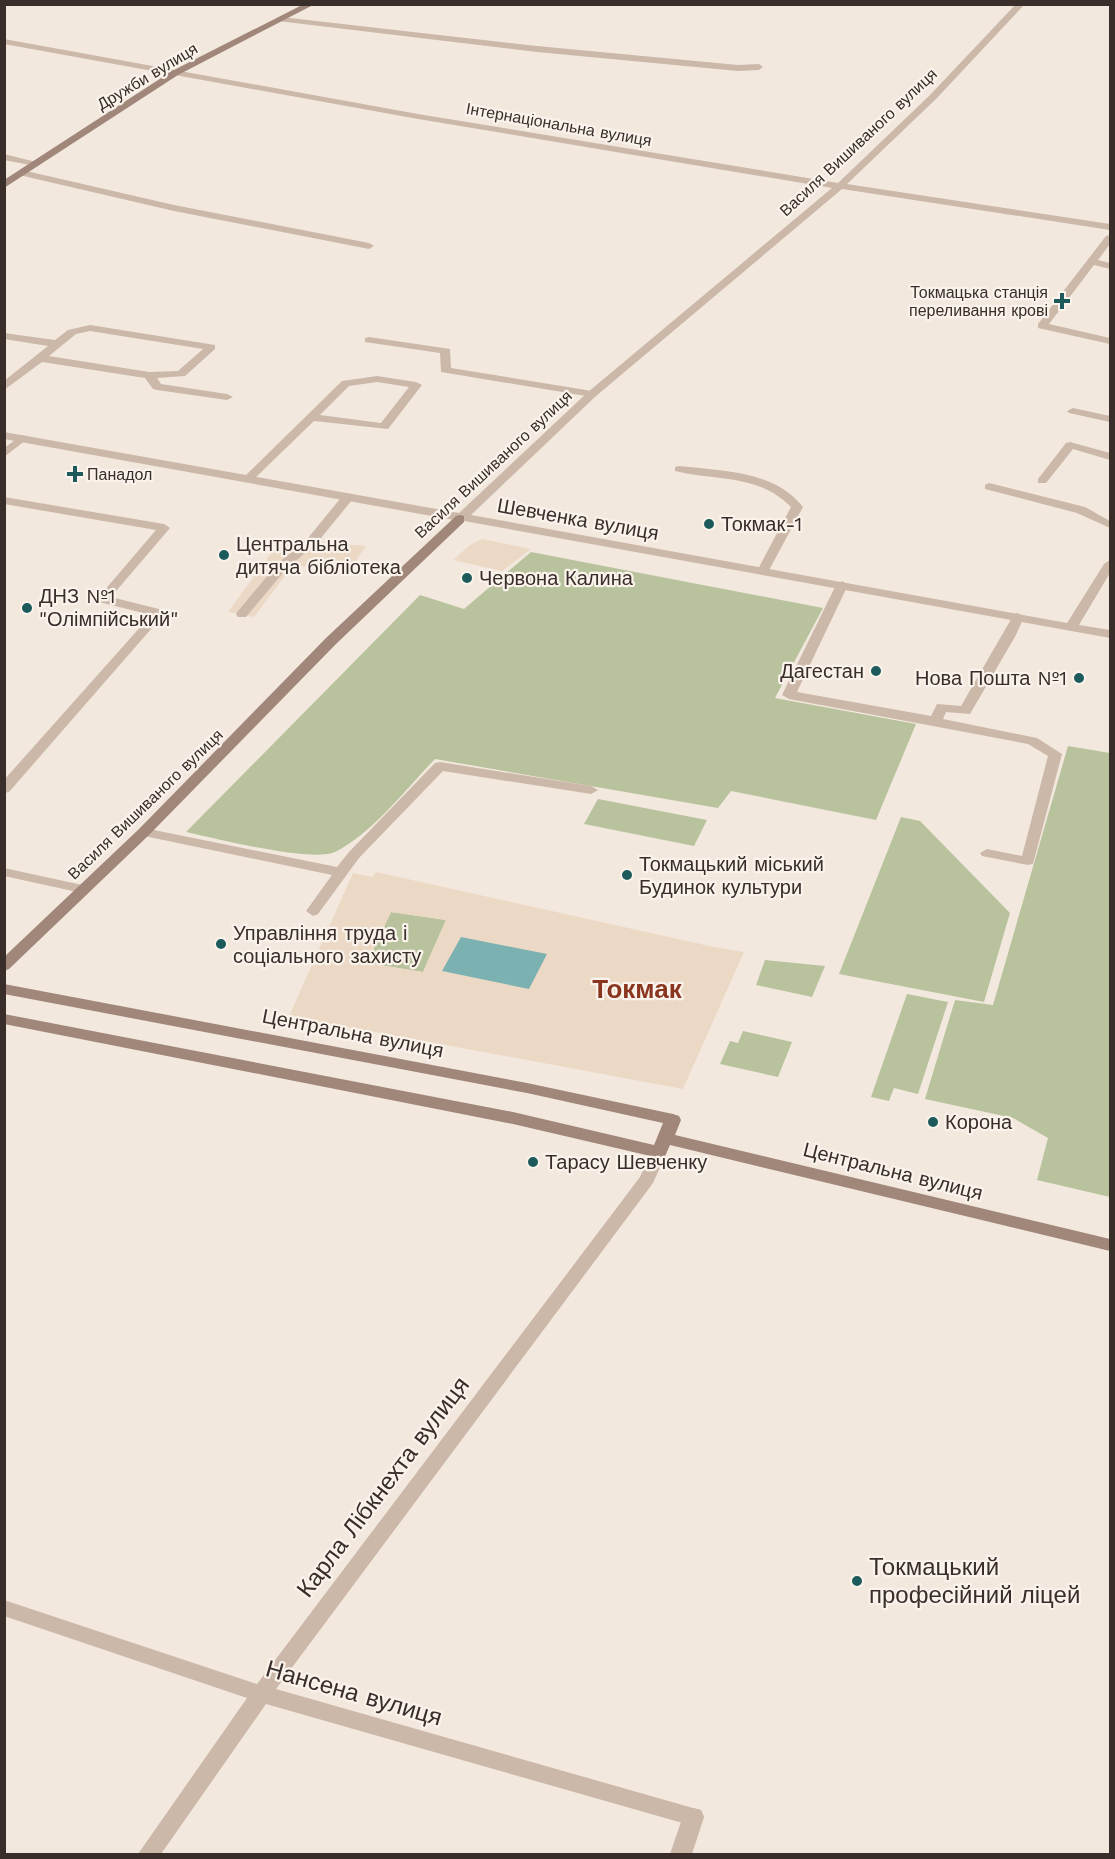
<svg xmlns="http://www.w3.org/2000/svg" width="1115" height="1859" font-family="'Work Sans',sans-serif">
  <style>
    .green { fill: #b8c39d }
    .plaza { fill: #ecd9c5; fill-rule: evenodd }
    .water { fill: #7cb1b1 }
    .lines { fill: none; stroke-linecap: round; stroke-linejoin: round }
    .lane { fill: #ccb8a9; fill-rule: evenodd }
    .street { fill: #ccb8a9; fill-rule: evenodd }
    .secondary { fill: #a0877a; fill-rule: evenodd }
    .poi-dot { fill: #1d5a5c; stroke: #faf3eb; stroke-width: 2 }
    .labels { text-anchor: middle; stroke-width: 4.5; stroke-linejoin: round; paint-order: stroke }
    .far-street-label { font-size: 16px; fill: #392e29; stroke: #faf3eb }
    .far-poi-label { font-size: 16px; fill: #392e29; stroke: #faf3eb; text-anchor: end }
    .street-label { font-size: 20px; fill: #392e29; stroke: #faf3eb }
    .poi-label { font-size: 20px; fill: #392e29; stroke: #faf3eb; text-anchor: start }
    .near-street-label { font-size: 24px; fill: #392e29; stroke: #faf3eb }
    .near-poi-label { font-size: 24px; fill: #392e29; stroke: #faf3eb; text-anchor: start }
    .district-label { font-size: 26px; font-weight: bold; fill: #8a3520; stroke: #faf3eb }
  </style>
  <rect width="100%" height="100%" fill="#f3e8de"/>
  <g class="green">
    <path d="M531,552L823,608L775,698L916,724L876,820L731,791L718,808L435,759C405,790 374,832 335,852C312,863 214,838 186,832L420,595L464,609Z"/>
    <path d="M1068,746L1110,753V1197L1037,1180L1048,1138L1013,1118L925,1099L955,1000L993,1005Z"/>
    <path d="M598,799L707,820L694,846L584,824Z"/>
    <path d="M901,817L920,821L1010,913L984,1002L839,974Z"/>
    <path d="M391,912L446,920L423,972L367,963Z"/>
    <path d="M765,960L825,966L812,997L756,985Z"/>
    <path d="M907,994L948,1002L918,1094L894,1088L889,1101L871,1097Z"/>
    <path d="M743,1031L792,1042L778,1077L720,1064L730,1041L738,1043Z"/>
  </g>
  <g class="plaza">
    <path d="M282,538L366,546L348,573L293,565L254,617L228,612Z"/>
    <path d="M482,539L531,549L502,571L453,560L470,545Z"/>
    <path d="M376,872L714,947L744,952L683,1089L289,1016L353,873L372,877ZM391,912L446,920L423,972L367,963Z"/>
  </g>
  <path class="water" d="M461,937L547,954L529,989L442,971Z"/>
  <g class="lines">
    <g class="lane">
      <path d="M281,17L537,46L738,65L759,64L763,67L759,70L738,71L537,52L278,21V17Z"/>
      <path d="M22,170L174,205L369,243L374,246L369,249L174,211L19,175V171Z"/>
      <path d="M1110,235V244L1098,260L1110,263V269L1094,265L1049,324L1110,338V344L1038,328V324L1106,236Z"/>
      <path d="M90,325L215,345V349L185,376L157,378L161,384L227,394L233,397L227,400L157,390L153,389L145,378L42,362L4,390V381L48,346L4,339V333L55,340L68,330ZM90,331L203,349L178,371L149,372L49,356L76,334Z"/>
      <path d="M369,337L450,349L451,368L592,391L598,394L592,397L441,372L440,353L365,342V338Z"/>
      <path d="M377,376L416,382L422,385L388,429L314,421L252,481H244V477L342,381ZM377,382L409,387L381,423L320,415L349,386Z"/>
      <path d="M1073,408L1110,416V422L1069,413L1067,411Z"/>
      <path d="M22,435L26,436V440L4,457V448Z"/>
      <path d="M1070,442L1110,453V460L1073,449L1046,483H1038V479L1066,443Z"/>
      <path d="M679,466C722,471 774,470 803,507L767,574L763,575L757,571L791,507C759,474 716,481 675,471V467Z"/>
      <path d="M989,483L1085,507L1110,521V528L1077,513L985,489V485Z"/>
      <path d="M348,493L354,497L352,500L316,544H308V538L344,494Z"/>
      <path d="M4,497L164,524L170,528L111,597L163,610L165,613L9,792L4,793V780L151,615L99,602L97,599L156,530L4,504Z"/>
      <path d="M842,581L848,585L797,692L931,716L937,704L961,706L1014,614L1018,613L1024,617L1016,635L970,714L946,712L943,719L1037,738L1062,754L1033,864L1028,865L982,856L980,853L987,849L1022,856L1048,756L1028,744L789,699L782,695L836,585Z"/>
      <path d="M440,762L591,786L598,790L591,794L443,771L359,858L318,914L313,916L306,911L332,875L144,836L137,832L144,828L337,867L349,852L435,763Z"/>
      <path d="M4,868L87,886L89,889L82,893L4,876Z"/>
      <path d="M693,1808L701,1810L704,1817L692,1854H670L685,1810Z"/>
    </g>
    <g class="street">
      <path d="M1016,4H1025L936,99L847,184L1110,224V230L842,189L596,396L471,515L1067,623L1104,564L1110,560V573L1079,625L1110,630V638L464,521L460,523L454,520L4,439V432L459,513L588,392L832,188L418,119L4,44V39L418,114L838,183L930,95Z"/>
      <path d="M4,154L40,163L35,166L4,160Z"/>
      <path d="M312,537L318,541L316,544L287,568L246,617H238L236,614L238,611L279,562Z"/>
      <path d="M659,1146L665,1148L667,1152L653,1183L276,1689L693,1808L701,1810L704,1817L701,1824L693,1826L266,1704L161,1854H138L247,1698L4,1616V1600L257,1684L640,1177L653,1148Z"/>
    </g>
    <g class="secondary">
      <path d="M304,4H315L178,75L4,188V180L172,71Z"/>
      <path d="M460,515L464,516V522L336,644L149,835L9,969L4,971V957L139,829L326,638L456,516Z"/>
      <path d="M4,984L527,1083L673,1114L679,1116L681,1120L675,1135L1110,1239V1251L670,1145L665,1156L659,1158L513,1124L4,1024V1014L513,1112L654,1145L663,1123L527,1093L4,994Z"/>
    </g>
  </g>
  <g class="poi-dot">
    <path d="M1059 292h6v6h6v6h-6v6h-6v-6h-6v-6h6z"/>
    <path d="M72 465h6v6h6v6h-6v6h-6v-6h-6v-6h6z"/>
    <circle cx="709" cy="524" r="6"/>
    <circle cx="224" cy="555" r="6"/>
    <circle cx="467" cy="578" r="6"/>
    <circle cx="27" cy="608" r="6"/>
    <circle cx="876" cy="671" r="6"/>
    <circle cx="1079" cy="678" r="6"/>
    <circle cx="627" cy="875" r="6"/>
    <circle cx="221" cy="944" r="6"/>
    <circle cx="933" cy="1122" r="6"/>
    <circle cx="533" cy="1162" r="6"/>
    <circle cx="857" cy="1581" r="6"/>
  </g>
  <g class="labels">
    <g class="far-street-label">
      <text transform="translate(147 76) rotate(-31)" y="6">Дружби вулиця</text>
      <text transform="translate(559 124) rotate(10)" y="6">Інтернаціональна вулиця</text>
      <text transform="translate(858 142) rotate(-43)" y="6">Василя Вишиваного вулиця</text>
      <text transform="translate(493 464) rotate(-43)" y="6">Василя Вишиваного вулиця</text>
      <text transform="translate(145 804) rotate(-44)" y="6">Василя Вишиваного вулиця</text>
    </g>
    <g class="far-poi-label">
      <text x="1048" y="298">Токмацька станція<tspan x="1048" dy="18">переливання крові</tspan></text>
      <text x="87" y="480" text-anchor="start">Панадол</text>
    </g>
    <g class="street-label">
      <text transform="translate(578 519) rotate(10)" y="7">Шевченка вулиця</text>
      <text transform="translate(353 1033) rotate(11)" y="7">Центральна вулиця</text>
      <text transform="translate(893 1171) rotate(14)" y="7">Центральна вулиця</text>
    </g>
    <g class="poi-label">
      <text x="721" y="531">Токмак-1</text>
      <text x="236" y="551">Центральна<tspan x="236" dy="23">дитяча бібліотека</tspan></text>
      <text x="479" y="585">Червона Калина</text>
      <text x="39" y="603">ДНЗ №1<tspan x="39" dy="23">"Олімпійський"</tspan></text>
      <text x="864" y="678" text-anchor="end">Дагестан</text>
      <text x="1067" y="685" text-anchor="end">Нова Пошта №1</text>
      <text x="639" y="871">Токмацький міський<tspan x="639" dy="23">Будинок культури</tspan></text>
      <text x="233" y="940">Управління труда і<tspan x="233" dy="23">соціального захисту</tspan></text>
      <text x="945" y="1129">Корона</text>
      <text x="545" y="1169">Тарасу Шевченку</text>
    </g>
    <g class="near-street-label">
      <text transform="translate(383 1487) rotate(-53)" y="8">Карла Лібкнехта вулиця</text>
      <text transform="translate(354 1693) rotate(16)" y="8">Нансена вулиця</text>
    </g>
    <g class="near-poi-label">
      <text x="869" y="1575">Токмацький<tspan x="869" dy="28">професійний ліцей</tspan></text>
    </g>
    <g class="district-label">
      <text x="637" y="998">Токмак</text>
    </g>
  </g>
  <rect width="1115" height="1859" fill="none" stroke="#392e29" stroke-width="12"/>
</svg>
